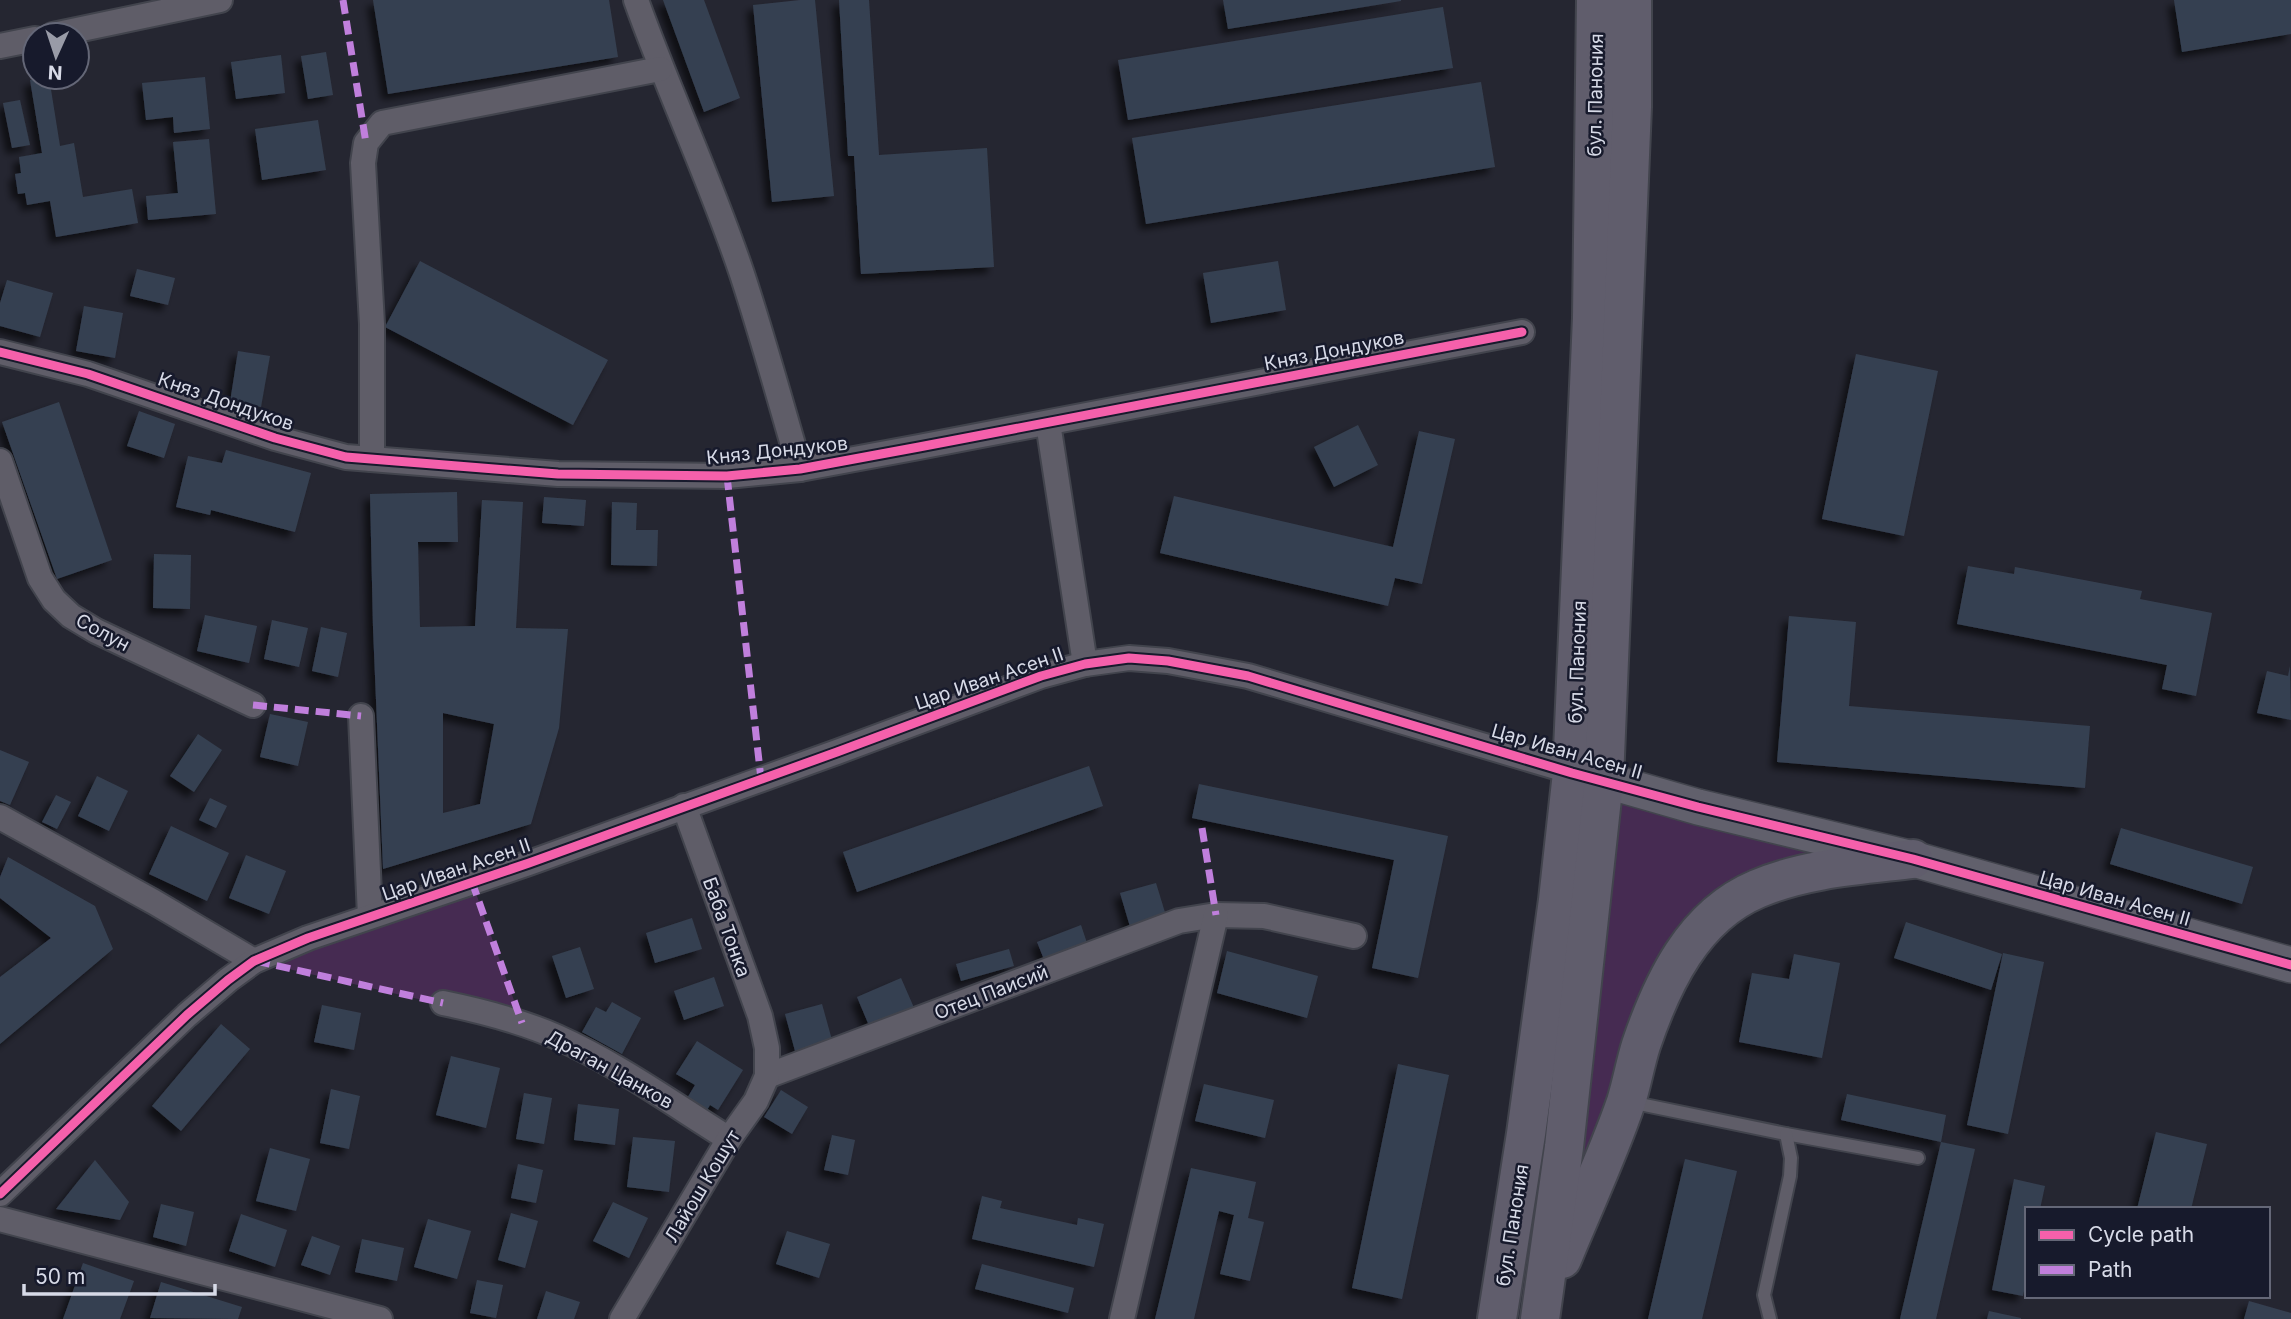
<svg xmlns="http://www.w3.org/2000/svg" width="2291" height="1319" font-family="Inter,sans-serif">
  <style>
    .green { fill: #462b52 }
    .building { fill: #364051; fill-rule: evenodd; filter: url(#shadow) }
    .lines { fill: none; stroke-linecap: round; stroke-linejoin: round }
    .service-casing { stroke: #42444d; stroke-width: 16 }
    .minor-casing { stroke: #42444d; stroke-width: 28 }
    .secondary-casing { stroke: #42444d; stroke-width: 38 }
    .primary-casing { stroke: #42444d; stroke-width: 42 }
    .service { stroke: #5f5d68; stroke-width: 12 }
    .minor { stroke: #5f5d68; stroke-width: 24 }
    .secondary { stroke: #61606c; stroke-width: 35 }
    .primary { stroke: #605d6c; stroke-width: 38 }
    .quiet { stroke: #c07fdc; stroke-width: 7; stroke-dasharray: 14 7; stroke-linecap: butt }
    .cycleway-casing { stroke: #171a2c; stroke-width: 13 }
    .cycleway { stroke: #f560ab; stroke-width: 9 }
    .labels { text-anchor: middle; stroke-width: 5; stroke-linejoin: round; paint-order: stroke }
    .street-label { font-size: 19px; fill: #d7dae7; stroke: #171a2c }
  </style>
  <defs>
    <filter id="shadow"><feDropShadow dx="-6" dy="6" stdDeviation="3.5" flood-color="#0009"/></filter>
  </defs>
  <rect width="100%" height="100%" fill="#252631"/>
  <g class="green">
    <path d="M1604,780L1913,859L1835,869L1694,938L1541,1313Z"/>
    <path d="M472,882L522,1023L254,961Z"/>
  </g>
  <g class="building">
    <path d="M373,0H609L618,57L388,94Z"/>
    <path d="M663,0H704L740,98L704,112Z"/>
    <path d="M800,0H815L834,196L772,202L753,5Z"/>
    <path d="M839,0H869L879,155L987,148L994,267L861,274L854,156H848Z"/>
    <path d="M1223,0H1401V1L1228,29Z"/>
    <path d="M2174,0H2291V34L2182,52Z"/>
    <path d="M1443,7L1453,68L1128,120L1118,60Z"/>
    <path d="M326,52L333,95L308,99L301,56Z"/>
    <path d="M281,55L285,93L236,99L231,62Z"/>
    <path d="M49,77L60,146L74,143L83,197L132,189L138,223L56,237L50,201L27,205L25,193L18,194L15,174L21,173L19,157L42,153L30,80Z"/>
    <path d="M205,77L210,129L174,133L173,117L146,120L142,83Z"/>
    <path d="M1481,82L1495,167L1146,224L1132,138Z"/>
    <path d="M20,100L30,145L12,148L3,103Z"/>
    <path d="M318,120L326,170L262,180L255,129Z"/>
    <path d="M209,139L216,214L148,220L146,196L178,193L173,142Z"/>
    <path d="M420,261L608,360L573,425L385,327Z"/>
    <path d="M1278,261L1286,310L1211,323L1203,273Z"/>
    <path d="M137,269L175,278L168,305L130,296Z"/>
    <path d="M7,280L53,293L40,337L0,326V303Z"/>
    <path d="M84,306L123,313L115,358L76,351Z"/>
    <path d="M238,351L270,356L261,407L230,402Z"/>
    <path d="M1856,354L1938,371L1904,536L1822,519Z"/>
    <path d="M59,402L112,560L57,579L2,422Z"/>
    <path d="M139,411L175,424L164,458L127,446Z"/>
    <path d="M1358,425L1378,465L1334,487L1314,447Z"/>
    <path d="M1419,431L1455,439L1422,584L1395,578L1388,606L1160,553L1174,496L1393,547Z"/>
    <path d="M226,450L311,473L295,532L211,510L210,515L176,507L188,456L222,463Z"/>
    <path d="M457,492L458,542H418L420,627L475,626L482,500L523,502L516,628L568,629L559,728L531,824L383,869L373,628L370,494ZM443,713L494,724L480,804L443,813Z"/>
    <path d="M544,497L586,500L584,526L542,523Z"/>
    <path d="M612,502L637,503L636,530H658L657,566L611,565Z"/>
    <path d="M154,554L191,555L190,609L153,608Z"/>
    <path d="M1968,566L2014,574L2015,567L2142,591L2140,599L2212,613L2196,696L2162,689L2167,665L1957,624Z"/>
    <path d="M205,615L257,626L249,663L197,651Z"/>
    <path d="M1789,616L1856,622L1849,706L2090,726L2085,788L1777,762Z"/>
    <path d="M272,620L308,628L299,667L264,659Z"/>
    <path d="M321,627L347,633L338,677L312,671Z"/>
    <path d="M2290,666L2291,720L2257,713L2267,671L2288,676Z"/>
    <path d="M270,714L308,722L298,766L260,757Z"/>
    <path d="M198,734L222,750L194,792L170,776Z"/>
    <path d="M0,750L29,762L10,805L0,801Z"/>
    <path d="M1089,766L1103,806L857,892L843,852Z"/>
    <path d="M97,776L128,791L109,831L78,816Z"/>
    <path d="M1199,784L1448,836L1418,978L1372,968L1394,860L1192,818Z"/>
    <path d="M56,795L71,802L57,829L42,822Z"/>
    <path d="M210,798L227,806L216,828L199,820Z"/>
    <path d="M171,826L229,853L207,901L149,874Z"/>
    <path d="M2121,828L2253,867L2242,904L2110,864Z"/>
    <path d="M246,855L286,871L269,914L229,898Z"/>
    <path d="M8,857L95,906L113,949L0,1044V977L51,938L0,898V877Z"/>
    <path d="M1156,883L1167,919L1131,930L1120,893Z"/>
    <path d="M692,918L702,949L655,963L646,933Z"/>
    <path d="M1906,922L2002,954L1991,990L1894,958Z"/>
    <path d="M1081,925L1088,946L1045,962L1037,942Z"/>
    <path d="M580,947L594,989L566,998L552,956Z"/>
    <path d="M1009,949L1014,966L961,981L956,964Z"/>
    <path d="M1227,951L1318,976L1307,1018L1217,993Z"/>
    <path d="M2003,953L2044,962L2008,1134L1967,1125Z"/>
    <path d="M1794,954L1840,963L1822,1058L1739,1042L1752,973L1789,979Z"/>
    <path d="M714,977L724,1006L684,1020L674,991Z"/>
    <path d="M901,978L915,1010L870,1028L857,997Z"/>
    <path d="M612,1002L641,1018L622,1054L582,1032L596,1007L606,1012Z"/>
    <path d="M822,1004L832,1040L795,1051L785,1014Z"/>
    <path d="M322,1005L361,1013L354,1050L314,1042Z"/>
    <path d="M221,1024L250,1049L181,1131L152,1106Z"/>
    <path d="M697,1041L743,1070L718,1110L710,1105L706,1112L686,1100L695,1085L676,1074Z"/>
    <path d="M451,1056L500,1068L486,1128L436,1115Z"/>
    <path d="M1398,1064L1449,1075L1402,1299L1352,1288Z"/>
    <path d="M1204,1084L1274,1100L1265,1138L1195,1121Z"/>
    <path d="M331,1089L360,1096L349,1149L320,1143Z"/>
    <path d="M781,1090L808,1107L792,1134L764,1117Z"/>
    <path d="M524,1093L552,1098L544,1144L516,1139Z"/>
    <path d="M1847,1094L1946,1115L1941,1142L1841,1120Z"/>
    <path d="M578,1104L619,1109L615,1145L574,1140Z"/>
    <path d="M2156,1132L2207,1144L2191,1209H2137Z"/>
    <path d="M832,1135L855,1140L848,1175L824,1170Z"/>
    <path d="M633,1137L675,1141L669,1192L627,1187Z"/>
    <path d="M1941,1142L1975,1149L1936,1319H1900Z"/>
    <path d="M270,1148L310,1159L296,1211L256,1201Z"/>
    <path d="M1685,1159L1737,1171L1702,1319H1648Z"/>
    <path d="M95,1160L129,1202L120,1220L56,1209Z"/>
    <path d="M518,1164L543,1170L536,1203L511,1198Z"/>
    <path d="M1191,1168L1256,1182L1248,1218L1264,1222L1250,1281L1220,1274L1234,1215L1219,1211L1194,1319H1155Z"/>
    <path d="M2014,1179L2045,1186L2040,1209H2027V1276L2023,1296L1992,1290Z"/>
    <path d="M982,1196L1002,1201L1000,1208L1077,1225L1078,1218L1104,1224L1094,1267L972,1239Z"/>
    <path d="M613,1202L648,1218L629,1258L593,1241Z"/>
    <path d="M161,1204L194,1212L186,1246L153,1237Z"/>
    <path d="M511,1213L538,1221L525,1268L498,1260Z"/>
    <path d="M241,1214L287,1230L275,1267L229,1251Z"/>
    <path d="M428,1219L471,1231L457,1279L414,1267Z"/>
    <path d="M787,1231L830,1244L819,1278L776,1264Z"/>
    <path d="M312,1236L340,1246L330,1275L301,1265Z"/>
    <path d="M362,1239L404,1248L397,1281L355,1272Z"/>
    <path d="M83,1263L134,1281L120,1319H63Z"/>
    <path d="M982,1264L1074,1288L1068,1313L975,1289Z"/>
    <path d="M477,1280L503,1285L496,1318L470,1313Z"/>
    <path d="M161,1282L242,1307L238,1319L150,1318Z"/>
    <path d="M546,1291L580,1302L574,1319H537Z"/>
    <path d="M2249,1301L2291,1313V1319H2244Z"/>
    <path d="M1989,1311L2021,1318V1319H1987Z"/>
  </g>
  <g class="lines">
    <defs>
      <g id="service">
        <path d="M1630,1102L1786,1134L1918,1158"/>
        <path d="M1770,1319L1764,1295L1790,1176L1791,1158L1786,1134"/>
      </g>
      <g id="minor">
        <path d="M636,0C669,93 711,181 742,274C763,338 781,404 800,469"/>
        <path d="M53,35L220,0"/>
        <path d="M0,46L35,39"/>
        <path d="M0,352L88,374L275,438L346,457L558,474L727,476L800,469L919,447L1522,332"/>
        <path d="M1048,423L1085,664"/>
        <path d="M372,459V324L363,163L366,143L382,123L660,69"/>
        <path d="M0,461L40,578L54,600L71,616L96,631L253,705"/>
        <path d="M361,716L370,916"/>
        <path d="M0,817L154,902L254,961"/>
        <path d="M443,1003C482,1011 521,1021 557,1037C617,1064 673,1104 729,1139"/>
        <path d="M767,1076L1179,921L1216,915L1264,916L1354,936"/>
        <path d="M0,1194L187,1015L228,980L254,961L308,938L529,863L837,752L1041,676L1085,664L1129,658L1168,661L1248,676L1583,775"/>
        <path d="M0,1219L380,1319"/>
        <path d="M622,1319L729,1139L756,1101L767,1076V1048L760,1016L684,806"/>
        <path d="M1122,1319L1216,915"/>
      </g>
      <path id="secondary" d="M1604,780L1698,807L1913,859L2291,965"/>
      <g id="primary">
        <path d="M1562,1259C1583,1207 1608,1155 1626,1102C1632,1083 1635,1064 1641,1045C1662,983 1693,916 1757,889C1806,868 1862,865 1913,859"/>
        <path d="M1497,1319L1526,1134L1558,900L1572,773L1592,318L1596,0"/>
        <path d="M1540,1319L1564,1147L1604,780L1632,107V0"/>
      </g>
    </defs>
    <use href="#service" class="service-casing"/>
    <use href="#minor" class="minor-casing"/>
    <use href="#secondary" class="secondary-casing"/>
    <use href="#primary" class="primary-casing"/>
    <use href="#service" class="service"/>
    <use href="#minor" class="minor"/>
    <use href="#secondary" class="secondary"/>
    <use href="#primary" class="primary"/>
    <g class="quiet">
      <path d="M343,0L366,143"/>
      <path d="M727,476L761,779"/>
      <path d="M253,705L361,716"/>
      <path d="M1202,828L1216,915"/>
      <path d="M472,882L522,1023"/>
      <path d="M256,961L443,1003"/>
    </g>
    <defs>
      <g id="cycleway">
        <path d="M0,352L88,374L275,438L346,457L558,474L727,476L800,469L919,447L1522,332"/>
        <path d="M0,1194L187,1015L228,980L254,961L308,938L529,863L837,752L1041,676L1085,664L1129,658L1168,661L1248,676L1572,773L1698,807L1913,859L2291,965"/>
      </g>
    </defs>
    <use href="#cycleway" class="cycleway-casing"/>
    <use href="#cycleway" class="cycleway"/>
  </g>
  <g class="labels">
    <g class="street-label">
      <text transform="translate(1595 95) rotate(-89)" y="7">бул. Панония</text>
      <text transform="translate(1334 350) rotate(-11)" y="7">Княз Дондуков</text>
      <text transform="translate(226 401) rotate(19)" y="7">Княз Дондуков</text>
      <text transform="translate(777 450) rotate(-6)" y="7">Княз Дондуков</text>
      <text transform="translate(103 632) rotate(28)" y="7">Солун</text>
      <text transform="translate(1577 662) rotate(-88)" y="7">бул. Панония</text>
      <text transform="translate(989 678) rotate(-19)" y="7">Цар Иван Асен II</text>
      <text transform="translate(1567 751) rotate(16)" y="7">Цар Иван Асен II</text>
      <text transform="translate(456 869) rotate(-19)" y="7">Цар Иван Асен II</text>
      <text transform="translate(2115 898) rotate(16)" y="7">Цар Иван Асен II</text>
      <text transform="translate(727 927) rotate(70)" y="7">Баба Тонка</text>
      <text transform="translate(991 992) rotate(-21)" y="7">Отец Паисий</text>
      <text transform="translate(610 1069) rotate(29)" y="7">Драган Цанков</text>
      <text transform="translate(702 1186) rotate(-59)" y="7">Лайош Кошут</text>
      <text transform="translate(1512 1225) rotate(-81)" y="7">бул. Панония</text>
    </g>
  </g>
  <rect x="2025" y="1207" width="245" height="91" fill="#171a2c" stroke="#646777" stroke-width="2"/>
  <rect x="2039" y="1230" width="35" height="10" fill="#f560ab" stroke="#646777" stroke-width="2"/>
  <text x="2088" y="1242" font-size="21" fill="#d7dae7">Cycle path</text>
  <rect x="2039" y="1265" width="35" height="10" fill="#c07fdc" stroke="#646777" stroke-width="2"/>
  <text x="2088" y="1277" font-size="21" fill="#d7dae7">Path</text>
  <g transform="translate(56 56) rotate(183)"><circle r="33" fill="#171a2c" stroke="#646777" stroke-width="2"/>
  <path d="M0-5L12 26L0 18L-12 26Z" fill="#999ba7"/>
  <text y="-10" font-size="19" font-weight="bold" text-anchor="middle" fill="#d7dae7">N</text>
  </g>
  <path d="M24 1284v10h191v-10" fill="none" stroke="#d7dae7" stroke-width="3.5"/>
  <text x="35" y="1284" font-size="21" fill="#d7dae7" stroke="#171a2c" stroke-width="5" paint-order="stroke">50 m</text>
</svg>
